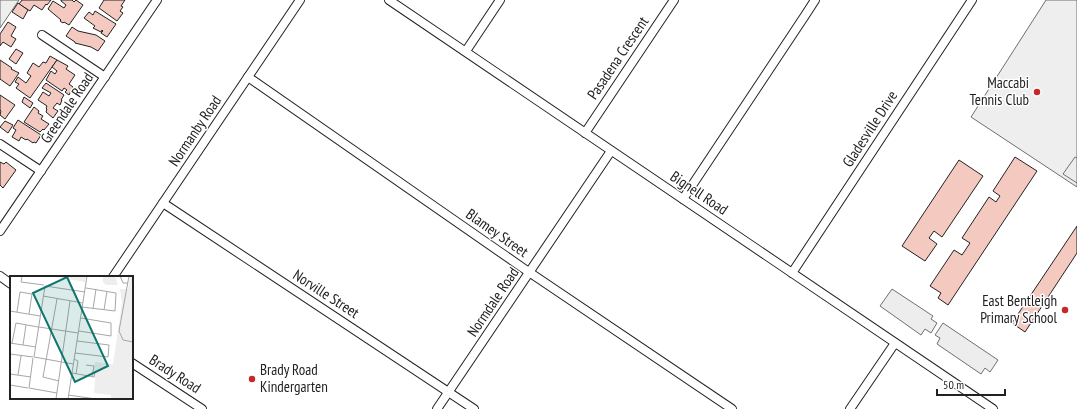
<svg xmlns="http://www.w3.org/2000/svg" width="1077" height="409" font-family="'PT Sans Narrow',sans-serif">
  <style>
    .green { fill: #eee; stroke: #6f6f6f }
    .parking { fill: #ededed; stroke: #6f6f6f }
    .building { fill: #f3c9c0; stroke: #222 }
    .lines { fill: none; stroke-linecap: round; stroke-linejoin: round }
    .minor-casing { stroke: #222; stroke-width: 10 }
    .minor { stroke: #fff; stroke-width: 8 }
    .poi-dot { fill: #c62828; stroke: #fff; stroke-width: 1.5 }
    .labels { text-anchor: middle; stroke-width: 3; stroke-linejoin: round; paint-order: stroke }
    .street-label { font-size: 15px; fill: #222; stroke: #fff }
    .poi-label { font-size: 15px; fill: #222; stroke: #fff; text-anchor: end }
    .inset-road { fill: none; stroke: #a7a7a7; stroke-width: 1 }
    .view { fill: #0f766e; fill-opacity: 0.15; stroke: #0f766e; stroke-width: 2 }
    .inset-edge { fill: none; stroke: #222; stroke-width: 2 }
  </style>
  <rect width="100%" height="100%" fill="#fff"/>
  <g class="green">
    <path d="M0,0H19L0,28Z"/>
    <path d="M1046,0H1077V187L971,117Z"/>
  </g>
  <g class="parking">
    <path d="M1075,157L1077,158V183L1063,174Z"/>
    <path d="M892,289L933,316L931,319L937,323L931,333L925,329L921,335L880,306Z"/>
    <path d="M943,323L998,360L990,372L985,368L981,374L937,344L940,338L935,335Z"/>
  </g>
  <g class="building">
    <path d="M22,0H51L47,5L46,4L42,10L34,5L30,11L19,4Z"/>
    <path d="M61,0H72L74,2L76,0L83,5L69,25L64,22L63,23L60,21L61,20L48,9L53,1L64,8L66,5L61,1Z"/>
    <path d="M104,0H125L121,6L123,7L120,11L123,13L117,21L99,8Z"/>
    <path d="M18,3L28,10L23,19L12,12Z"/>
    <path d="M95,11L116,24L107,37L101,33L103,31L102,30L101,32L93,28L95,26L84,18L89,12L93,15Z"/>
    <path d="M8,22L16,27L11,36L16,39L11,47L3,42L0,46V34Z"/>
    <path d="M72,27L78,31L96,35L105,41L98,51L91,47L75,43V42L66,36Z"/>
    <path d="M16,49L23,53L16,64L9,59Z"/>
    <path d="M50,56L57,60L30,98L16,88L19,84L15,82L18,77L26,83L31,76L27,73L33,63L39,67L43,62L46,63Z"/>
    <path d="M0,60L12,68L11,69L19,73L10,86L0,79Z"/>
    <path d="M57,60L68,66L66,69L75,75L69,84L73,87L69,95L65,92L67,90L64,88L62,91L46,80L51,71L55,74L57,71L52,67Z"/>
    <path d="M46,83L64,95L61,100H62L60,105L57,103L53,108L58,111L53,118L46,112L47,109L46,108L47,106L38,100L43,92L49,96L51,93L42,88Z"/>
    <path d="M0,95L15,105L5,119L0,115L1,111L0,110Z"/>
    <path d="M24,97L33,103L30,108L22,102Z"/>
    <path d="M34,107L39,111L38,113L43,116L41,119L49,124L44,130L43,129L40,132L24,122Z"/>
    <path d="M18,120L41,135L36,143L34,142L33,143L27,139L26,140L21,137L19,141L12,137L16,130L13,128Z"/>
    <path d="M5,121L13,125L8,133L0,127Z"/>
    <path d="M1015,157L1037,171L948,305L938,298L941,293L930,286L954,250L962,255L970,243L962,238L989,197L996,202L1000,196L993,191Z"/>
    <path d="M959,160L983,176L942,237L934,231L929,238L937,244L925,261L902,246Z"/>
    <path d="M0,162L4,164L6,162L16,170L3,188L0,185Z"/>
    <path d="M1077,226V253L1025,332L1012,323Z"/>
  </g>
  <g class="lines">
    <defs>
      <g id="minor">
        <path d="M389,0L993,409"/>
        <path d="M42,35L105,77"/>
        <path d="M466,51L500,0"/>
        <path d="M248,77L523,268L732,409"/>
        <path d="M585,133L674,0"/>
        <path d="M0,144L41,171"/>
        <path d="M683,199L806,14L815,0"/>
        <path d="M163,203L474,409"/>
        <path d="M0,231L157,0"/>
        <path d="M792,273L972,0"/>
        <path d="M0,276L11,284"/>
        <path d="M113,277L300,0"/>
        <path d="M132,363L202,409"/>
        <path d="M437,409L611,151"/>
        <path d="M850,409L895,343"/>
      </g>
    </defs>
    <use href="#minor" class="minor-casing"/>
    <use href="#minor" class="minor"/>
  </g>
  <g class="poi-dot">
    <circle cx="1037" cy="92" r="4"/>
    <circle cx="1065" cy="310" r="4"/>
    <circle cx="252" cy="379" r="4"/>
  </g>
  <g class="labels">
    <g class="street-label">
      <text transform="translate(618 58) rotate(-56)" y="5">Pasadena Crescent</text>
      <text transform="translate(67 108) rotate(-56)" y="5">Greendale Road</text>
      <text transform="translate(870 129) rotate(-57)" y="5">Gladesville Drive</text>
      <text transform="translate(195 131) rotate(-56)" y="5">Normanby Road</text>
      <text transform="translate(699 193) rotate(34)" y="5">Bignell Road</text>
      <text transform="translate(497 233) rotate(35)" y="5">Blamey Street</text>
      <text transform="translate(326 294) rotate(33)" y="5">Norville Street</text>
      <text transform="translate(493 302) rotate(-56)" y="5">Normdale Road</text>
      <text transform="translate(175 374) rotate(33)" y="5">Brady Road</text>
    </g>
    <g class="poi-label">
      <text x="1029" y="88">Maccabi<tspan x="1029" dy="17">Tennis Club</tspan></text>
      <text x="1057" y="306">East Bentleigh<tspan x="1057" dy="17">Primary School</tspan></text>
      <text x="260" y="375" text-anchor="start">Brady Road<tspan x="260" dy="17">Kindergarten</tspan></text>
    </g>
  </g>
  <g transform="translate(10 276)">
    <rect width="123" height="123" fill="#fff"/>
    <path d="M40,0H76L75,6ZM93,0H105L108,9H96L93,6ZM120,0H123V123H101V119L84,117L85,102L82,101L85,86L103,88L112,27L110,13H118Z" fill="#eee"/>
    <path class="inset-road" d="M12,0L11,6L34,9M110,0L113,7H118M119,0L109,55L113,64L123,66M35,10L75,16M10,16L22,18M33,20L73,27M47,23L33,101L49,105M72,31L105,35L106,17L76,12M83,33L86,13M94,34L97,15M0,35L30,40M7,36L10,16M19,38L22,18M29,51L68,57M69,55L101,60V47L71,42M0,67L26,71M2,67L6,47L28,51M13,69L16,49M65,77L98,81L99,69L67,65M0,78L23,81M24,81L35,10M24,81L63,88M64,83L68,85L66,98M76,89L84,90L82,100M62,97L84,101L85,96M0,98L21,101M8,99L11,80M0,109L18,112M19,112L23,82M19,112L47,117M58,119L86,123M46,123L60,25M58,123L77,0"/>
    <path class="view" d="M57,1L98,90L65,106L23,17Z"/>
    <rect width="123" height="123" class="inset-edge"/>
  </g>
  <path d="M937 389v6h68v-6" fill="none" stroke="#222222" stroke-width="2"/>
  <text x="943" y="389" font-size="12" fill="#222222" stroke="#ffffff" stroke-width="3" paint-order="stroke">50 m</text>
</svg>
